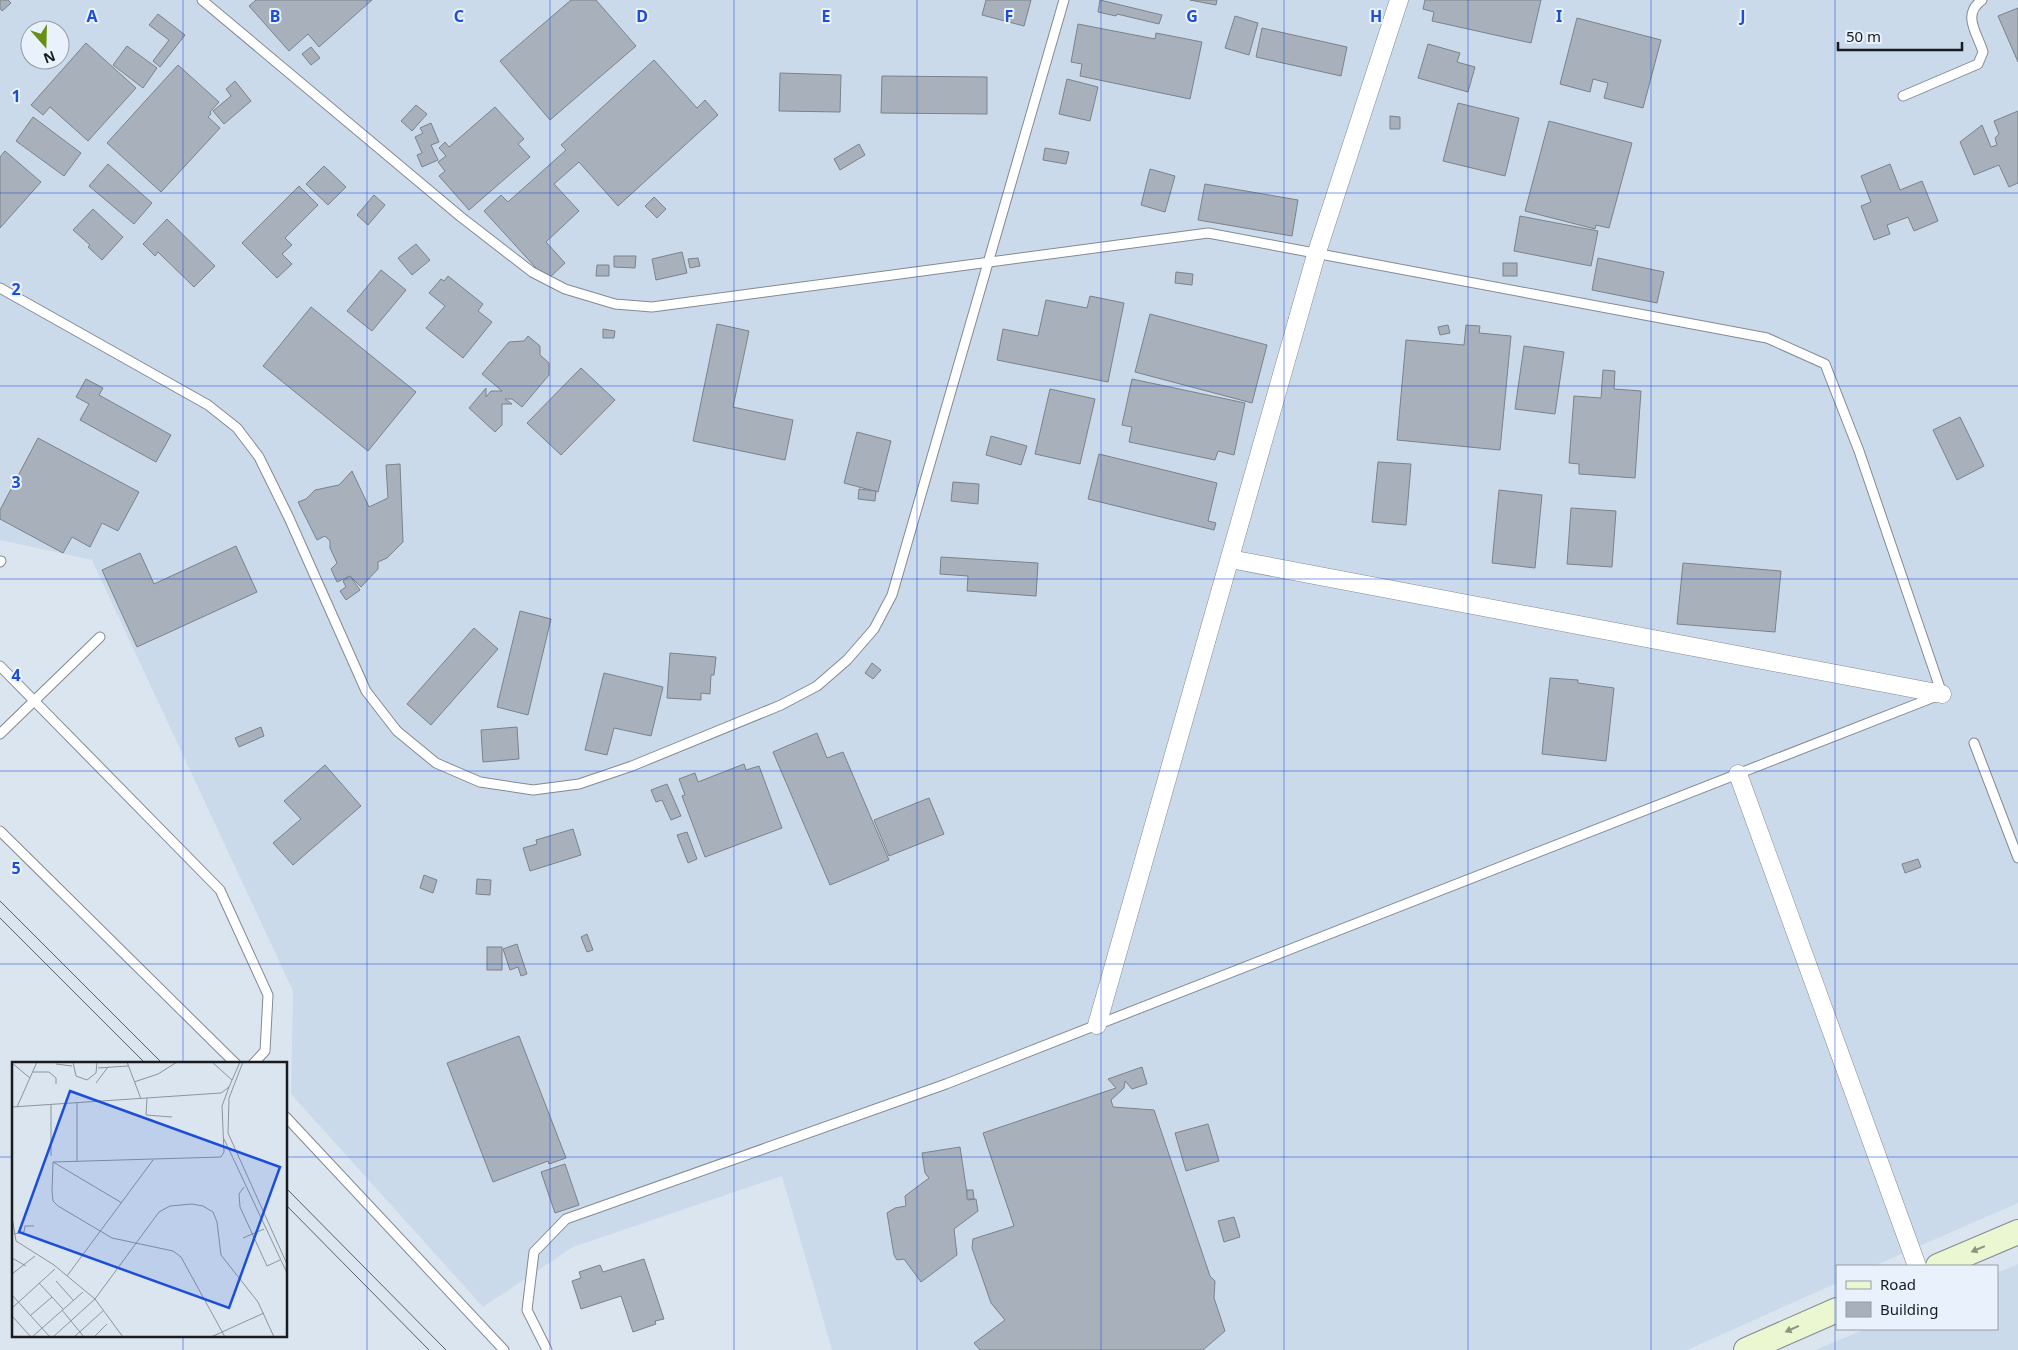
<svg xmlns="http://www.w3.org/2000/svg" width="2018" height="1350" font-family="'Noto Sans',sans-serif">
  <style>
    .built { fill: #cbdaea; fill-rule: evenodd }
    .building { fill: #a8b1bb; stroke: #7a828b }
    .lines { fill: none; stroke-linecap: round; stroke-linejoin: round }
    .lane-casing { stroke: #828a94; stroke-width: 11 }
    .street-casing { stroke: #828a94; stroke-width: 19 }
    .secondary-casing { stroke: #828a94; stroke-width: 26 }
    .lane { stroke: #fff; stroke-width: 9 }
    .street { stroke: #fff; stroke-width: 18 }
    .secondary { stroke: #eaf7d1; stroke-width: 24 }
    .tram { stroke: #5b6167; stroke-width: 1 }
    .oneway { fill: #8c9481 }
    .grid { fill: none; stroke: #1d4ed8; stroke-width: 1; stroke-opacity: 0.55 }
    .inset-road { fill: none; stroke: #8d949c; stroke-width: 1 }
    .view { fill: #1d4ed8; fill-opacity: 0.15; stroke: #1d4ed8; stroke-width: 2.5 }
    .inset-edge { fill: none; stroke: #181b1f; stroke-width: 2.5 }
    .grid-label { font-size: 16px; text-anchor: middle; font-weight: bold; fill: #1d4ed8; stroke: #e9f2fc; stroke-width: 4; stroke-linejoin: round; paint-order: stroke }
  </style>
  <rect width="100%" height="100%" fill="#dbe5ef"/>
  <g class="built">
    <path d="M0,0H2018V1203L1874,1266H1837V1283L1687,1350H832L782,1176L573,1247L483,1307L291,1094L293,991L92,560L0,540ZM30,30H60V60H30Z"/>
    <path d="M2018,1264V1350H1815L1865,1329H1997V1273Z"/>
  </g>
  <g class="building">
    <path d="M0,0H8L11,3L2,11L0,8Z"/>
    <path d="M256,0H372L319,47L308,34L289,51L249,6Z"/>
    <path d="M571,0H596L636,46L550,120L500,61Z"/>
    <path d="M986,0H1031L1024,26L982,15Z"/>
    <path d="M1100,0L1162,15L1159,24L1117,14L1116,16L1098,12Z"/>
    <path d="M1190,0H1217L1216,5Z"/>
    <path d="M1425,0H1541L1531,43L1432,21L1434,12L1423,9Z"/>
    <path d="M2018,8V62L1998,16Z"/>
    <path d="M158,14L185,35L160,67L153,61L169,40L149,25Z"/>
    <path d="M1235,16L1258,23L1249,55L1225,48Z"/>
    <path d="M1577,18L1661,40L1643,108L1604,98L1608,83L1593,79L1590,92L1560,84Z"/>
    <path d="M1078,24L1155,39L1156,33L1202,42L1190,99L1080,76L1082,64L1071,62Z"/>
    <path d="M1262,28L1347,47L1341,76L1256,57Z"/>
    <path d="M86,43L136,88L88,141L50,107L43,115L31,105Z"/>
    <path d="M1428,44L1460,53L1457,62L1475,67L1468,92L1418,78Z"/>
    <path d="M127,46L157,68L143,88L113,65Z"/>
    <path d="M311,47L320,58L311,65L302,54Z"/>
    <path d="M654,60L697,108L705,100L718,115L618,206L579,162L554,184L579,211L546,242L565,263L547,280L484,211L501,195L508,202L566,150L561,145Z"/>
    <path d="M178,65L219,102L210,112L211,114L208,117L220,128L161,192L107,143Z"/>
    <path d="M780,73L841,75L840,112L779,111Z"/>
    <path d="M882,76L987,77V114L881,113Z"/>
    <path d="M1067,79L1098,87L1090,121L1059,114Z"/>
    <path d="M235,81L251,101L224,124L213,111L231,96L226,89Z"/>
    <path d="M1458,103L1519,118L1505,176L1443,161Z"/>
    <path d="M416,105L427,114L412,131L401,121Z"/>
    <path d="M495,107L524,139L518,144L530,157L469,210L439,176L445,171L438,162L446,156L439,148L445,142L449,147Z"/>
    <path d="M2018,111V183L2009,187L1999,165L1974,175L1960,142L1982,125L1991,147L1997,145L1995,138L1999,134L1994,121Z"/>
    <path d="M1390,116L1400,117V129H1390Z"/>
    <path d="M33,117L81,153L64,176L16,141Z"/>
    <path d="M1549,121L1632,143L1609,228L1596,225L1595,229L1525,211Z"/>
    <path d="M431,123L439,142L431,145L438,160L422,167L417,155L422,153L415,137L423,133L420,128Z"/>
    <path d="M859,144L865,155L840,170L834,159Z"/>
    <path d="M1045,148L1069,152L1066,164L1043,160Z"/>
    <path d="M5,151L41,182L0,228V157Z"/>
    <path d="M108,164L152,203L134,224L89,186Z"/>
    <path d="M1890,164L1900,190L1922,181L1938,221L1914,231L1908,217L1887,225L1890,234L1874,240L1861,206L1871,202L1861,176Z"/>
    <path d="M324,166L346,187L328,205L306,184Z"/>
    <path d="M1150,169L1175,176L1165,212L1141,205Z"/>
    <path d="M1205,184L1298,200L1292,236L1198,220Z"/>
    <path d="M299,186L318,205L285,238L292,245L282,254L292,264L277,278L242,243Z"/>
    <path d="M374,195L385,205L368,225L357,215Z"/>
    <path d="M654,197L666,209L657,218L645,206Z"/>
    <path d="M93,209L123,237L102,260L88,247L90,245L73,230Z"/>
    <path d="M1520,216L1598,231L1591,266L1514,251Z"/>
    <path d="M167,219L215,266L194,287L158,252L155,256L143,244Z"/>
    <path d="M416,244L430,260L412,275L398,258Z"/>
    <path d="M682,252L687,273L656,280L652,259Z"/>
    <path d="M614,256H636L635,268L614,267Z"/>
    <path d="M698,258L700,266L690,268L688,259Z"/>
    <path d="M1598,258L1664,272L1657,303L1592,290Z"/>
    <rect x="1503" y="263" width="14" height="13"/>
    <path d="M597,265H609V276H596Z"/>
    <path d="M381,270L406,290L372,331L347,311Z"/>
    <path d="M1176,272L1193,274L1192,285L1175,283Z"/>
    <path d="M448,276L483,304L478,311L492,322L463,358L426,328L445,306L429,293L441,279L444,281Z"/>
    <path d="M1090,296L1124,303L1108,382L997,360L1003,329L1038,336L1046,300L1087,308Z"/>
    <path d="M311,307L416,392L368,451L263,366Z"/>
    <path d="M1150,314L1267,345L1252,403L1135,372Z"/>
    <path d="M717,324L749,331L733,407L793,420L785,460L693,441Z"/>
    <path d="M1448,325L1450,333L1440,335L1438,327Z"/>
    <path d="M1466,325L1480,326L1479,333L1511,336L1500,450L1397,440L1406,340L1464,345Z"/>
    <path d="M603,329L615,331L614,338H603Z"/>
    <path d="M528,336L540,346V355L549,363V375L522,407L512,399H505L512,404H502V425L495,432L469,408L486,388V397L491,391H502L482,374L509,342L524,341Z"/>
    <path d="M1524,346L1564,352L1555,414L1515,409Z"/>
    <path d="M581,368L615,400L561,455L527,423Z"/>
    <path d="M1603,370L1615,371L1614,389L1641,391L1635,478L1579,474V464L1569,463L1574,396L1601,398Z"/>
    <path d="M86,379L103,388L99,395L171,435L156,462L80,420L89,404L76,397Z"/>
    <path d="M1132,379L1245,403L1234,455L1218,451L1215,460L1129,442L1132,427L1122,425Z"/>
    <path d="M1050,389L1095,399L1080,464L1035,454Z"/>
    <path d="M1960,417L1984,466L1957,480L1933,430Z"/>
    <path d="M857,432L891,441L878,492L844,483Z"/>
    <path d="M991,436L1027,446L1021,465L986,455Z"/>
    <path d="M38,438L139,492L118,531L102,523L90,547L72,537L63,553L0,519V510Z"/>
    <path d="M1099,454L1217,483L1208,521L1216,523L1214,530L1088,499Z"/>
    <path d="M1378,462L1411,464L1406,525L1372,522Z"/>
    <path d="M400,464L403,542L387,558L378,562V569L361,587L350,576L337,582L331,569L337,563L330,548V541L325,536L317,540L298,502L306,499L315,490L339,485L352,471L369,507L388,498L386,465Z"/>
    <path d="M953,482L979,484L978,504L951,501Z"/>
    <path d="M859,489L876,491L875,501L858,499Z"/>
    <path d="M1499,490L1542,495L1535,568L1492,563Z"/>
    <path d="M1571,508L1616,511L1612,567L1567,564Z"/>
    <path d="M236,546L257,592L137,647L102,570L140,553L154,584Z"/>
    <path d="M941,557L1038,563L1036,596L967,591L968,576L940,574Z"/>
    <path d="M1683,563L1781,571L1775,632L1677,624Z"/>
    <path d="M350,576L360,590L346,600L340,591L346,587L343,581Z"/>
    <path d="M520,611L551,619L528,715L497,707Z"/>
    <path d="M474,628L498,649L431,725L407,704Z"/>
    <path d="M670,653L716,657L714,675H711L710,694L701,693V700L667,698Z"/>
    <path d="M872,663L881,670L873,679L865,673Z"/>
    <path d="M604,673L663,687L651,736L614,728L607,755L585,750Z"/>
    <path d="M1550,678L1578,680V683L1614,688L1606,761L1542,754Z"/>
    <path d="M261,727L264,736L239,747L235,738Z"/>
    <path d="M517,727L519,759L483,762L481,730Z"/>
    <path d="M817,733L827,758L843,752L889,860L830,885L773,752Z"/>
    <path d="M744,764L746,770L759,766L782,828L705,857L682,796L685,795L679,779L695,773L698,782Z"/>
    <path d="M325,765L361,806L293,865L273,843L301,819L284,801Z"/>
    <path d="M667,784L681,816L671,820L662,800L656,802L651,790Z"/>
    <path d="M929,798L944,834L889,856L874,820Z"/>
    <path d="M573,829L581,855L530,871L523,848L537,844L536,840Z"/>
    <path d="M687,832L697,859L688,863L677,835Z"/>
    <path d="M1918,859L1921,867L1905,873L1902,864Z"/>
    <path d="M424,875L437,880L433,893L420,888Z"/>
    <path d="M477,879L491,880L490,895L476,894Z"/>
    <path d="M587,934L593,950L587,952L581,937Z"/>
    <path d="M517,944L527,974L521,976L518,967L510,970L503,949Z"/>
    <rect x="487" y="947" width="15" height="23"/>
    <path d="M519,1036L566,1158L549,1164L548,1161L493,1182L447,1063Z"/>
    <path d="M1142,1067L1147,1084L1132,1089L1125,1081L1124,1088L1111,1100L1113,1107L1154,1110L1210,1276L1215,1281L1214,1298L1225,1331L1203,1350H980L974,1343L1005,1320L991,1303L972,1248L973,1239L1014,1226L983,1133L1116,1088L1108,1079Z"/>
    <path d="M1208,1124L1219,1161L1186,1171L1175,1133Z"/>
    <path d="M960,1147L968,1200L976,1199L978,1211L954,1229L957,1255L921,1282L904,1259L897,1260L894,1255L887,1213L895,1208L906,1206L905,1196L929,1178L925,1173L922,1153Z"/>
    <path d="M565,1164L579,1205L555,1213L541,1172Z"/>
    <path d="M967,1190H973L974,1199H967Z"/>
    <path d="M1234,1217L1240,1237L1224,1242L1218,1221Z"/>
    <path d="M644,1259L664,1319L655,1321L656,1324L633,1332L621,1296L581,1309L572,1281L581,1278L579,1272L600,1265L603,1272Z"/>
  </g>
  <g class="lines">
    <defs>
      <g id="lane">
        <path d="M202,0L461,217L532,272L565,289L615,304L652,307L1208,233L1767,338L1825,364L1859,451L1942,694L946,1084L566,1219L534,1252L527,1310L547,1350"/>
        <path d="M1903,96L1978,64L1983,52C1978,34 1961,15 1982,0"/>
        <path d="M0,288L208,405L237,428L259,457L289,518L366,691L397,731L436,763L480,782L533,790L579,784L632,766L781,705L817,686L847,660L874,629L892,595L1064,0"/>
        <path d="M0,562L1,561"/>
        <path d="M0,666L220,890L268,995L265,1051L253,1064"/>
        <path d="M0,734L100,637"/>
        <path d="M1974,743L2018,858"/>
        <path d="M0,831L236,1064"/>
        <path d="M286,1117L504,1350"/>
      </g>
      <g id="street">
        <path d="M1230,559L1942,694"/>
        <path d="M1738,774L1917,1266"/>
        <path d="M1097,1025L1316,255L1399,0"/>
      </g>
      <g id="secondary">
        <path d="M1938,1266L2018,1232"/>
        <path d="M1746,1350L1837,1310"/>
      </g>
    </defs>
    <use href="#lane" class="lane-casing"/>
    <use href="#street" class="street-casing"/>
    <use href="#secondary" class="secondary-casing"/>
    <use href="#lane" class="lane"/>
    <use href="#street" class="street"/>
    <use href="#secondary" class="secondary"/>
    <g class="tram">
      <path d="M0,901L163,1064"/>
      <path d="M0,918L146,1064"/>
      <path d="M286,1188L446,1350"/>
      <path d="M286,1205L429,1350"/>
    </g>
  </g>
  <defs><path id="oneway-solid" d="M-6-.8H1V-3.2L6.5 0L1 3.2V.8H-6Z" transform="scale(1.25)"/></defs>
  <g class="oneway">
    <use href="#oneway-solid" transform="translate(1978 1249) rotate(157)"/>
    <use href="#oneway-solid" transform="translate(1792 1329) rotate(156)"/>
  </g>
  <path class="grid" d="M183,0V1064M367,0V1350M550,0V1350M734,0V1350M917,0V1350M1101,0V1350M1284,0V1350M1468,0V1350M1651,0V1350M1835,0V1350M0,193H2018M0,386H2018M0,579H2018M0,771H2018M0,964H2018M0,1157H14M286,1157H2018M183,1336V1350"/>
  <g transform="translate(12 1062)">
    <rect width="275" height="275" fill="#dbe5ef"/>
    <path class="inset-road" d="M61,0L64,14L75,18L84,11L85,0M115,0L129,37M200,0L220,18M231,0L217,36L216,71L275,202M0,1L18,16M44,2L60,4M86,6L116,4M21,10H37L44,16V22M122,20L146,12L165,0M84,21L96,5M135,36L134,53L160,55M65,40V100M39,43V94M0,45L209,31L217,25L228,0M5,45L25,0M212,77L275,211M41,100L110,141M232,125L227,132L228,145L255,204L268,198M0,155L4,179L42,203L83,237L111,275M2,172L12,170L13,164H22M231,176L252,167M0,196L14,204M0,212L23,194M55,214L141,98M44,219L61,238M27,221L51,247M0,233L38,275M0,246L43,207M50,248L72,275M19,253L40,235M0,254L19,275M20,275L71,230M41,275L83,237L147,150L158,144L180,142L191,144L201,150L205,160L209,193L246,240L262,275M62,275L92,248M82,275L95,262M199,275L252,251M213,275L169,195L161,189L100,176L46,144L41,139L40,129L41,100L209,95L212,90L210,44L217,25"/>
    <path class="view" d="M58,29L268,105L217,246L7,170Z"/>
    <rect width="275" height="275" class="inset-edge"/>
  </g>
  <g class="grid-label">
    <text x="92" y="22">A</text>
    <text x="275" y="22">B</text>
    <text x="459" y="22">C</text>
    <text x="642" y="22">D</text>
    <text x="826" y="22">E</text>
    <text x="1009" y="22">F</text>
    <text x="1192" y="22">G</text>
    <text x="1376" y="22">H</text>
    <text x="1559" y="22">I</text>
    <text x="1743" y="22">J</text>
    <text x="16" y="102">1</text>
    <text x="16" y="295">2</text>
    <text x="16" y="488">3</text>
    <text x="16" y="681">4</text>
    <text x="16" y="874">5</text>
  </g>
  <rect x="1836" y="1265" width="162" height="65" fill="#e9f2fc" stroke="#959ca4"/>
  <rect x="1846" y="1281" width="25" height="8" fill="#eaf7d1" stroke="#959ca4"/>
  <text x="1880" y="1290" font-size="15" fill="#181b1f">Road</text>
  <rect x="1846" y="1302" width="25" height="15" fill="#a8b1bb" stroke="#959ca4"/>
  <text x="1880" y="1315" font-size="15" fill="#181b1f">Building</text>
  <g transform="translate(45 45) rotate(160)"><circle r="24" fill="#e9f2fc" stroke="#959ca4"/>
  <path d="M0-4L9 19L0 12L-9 19Z" fill="#6a8d14"/>
  <text y="-8" font-size="14" font-weight="bold" text-anchor="middle" fill="#181b1f">N</text>
  </g>
  <path d="M1838 42v8h124v-8" fill="none" stroke="#181b1f" stroke-width="2.5"/>
  <text x="1846" y="42" font-size="15" fill="#181b1f" stroke="#e9f2fc" stroke-width="4" paint-order="stroke">50 m</text>
</svg>
